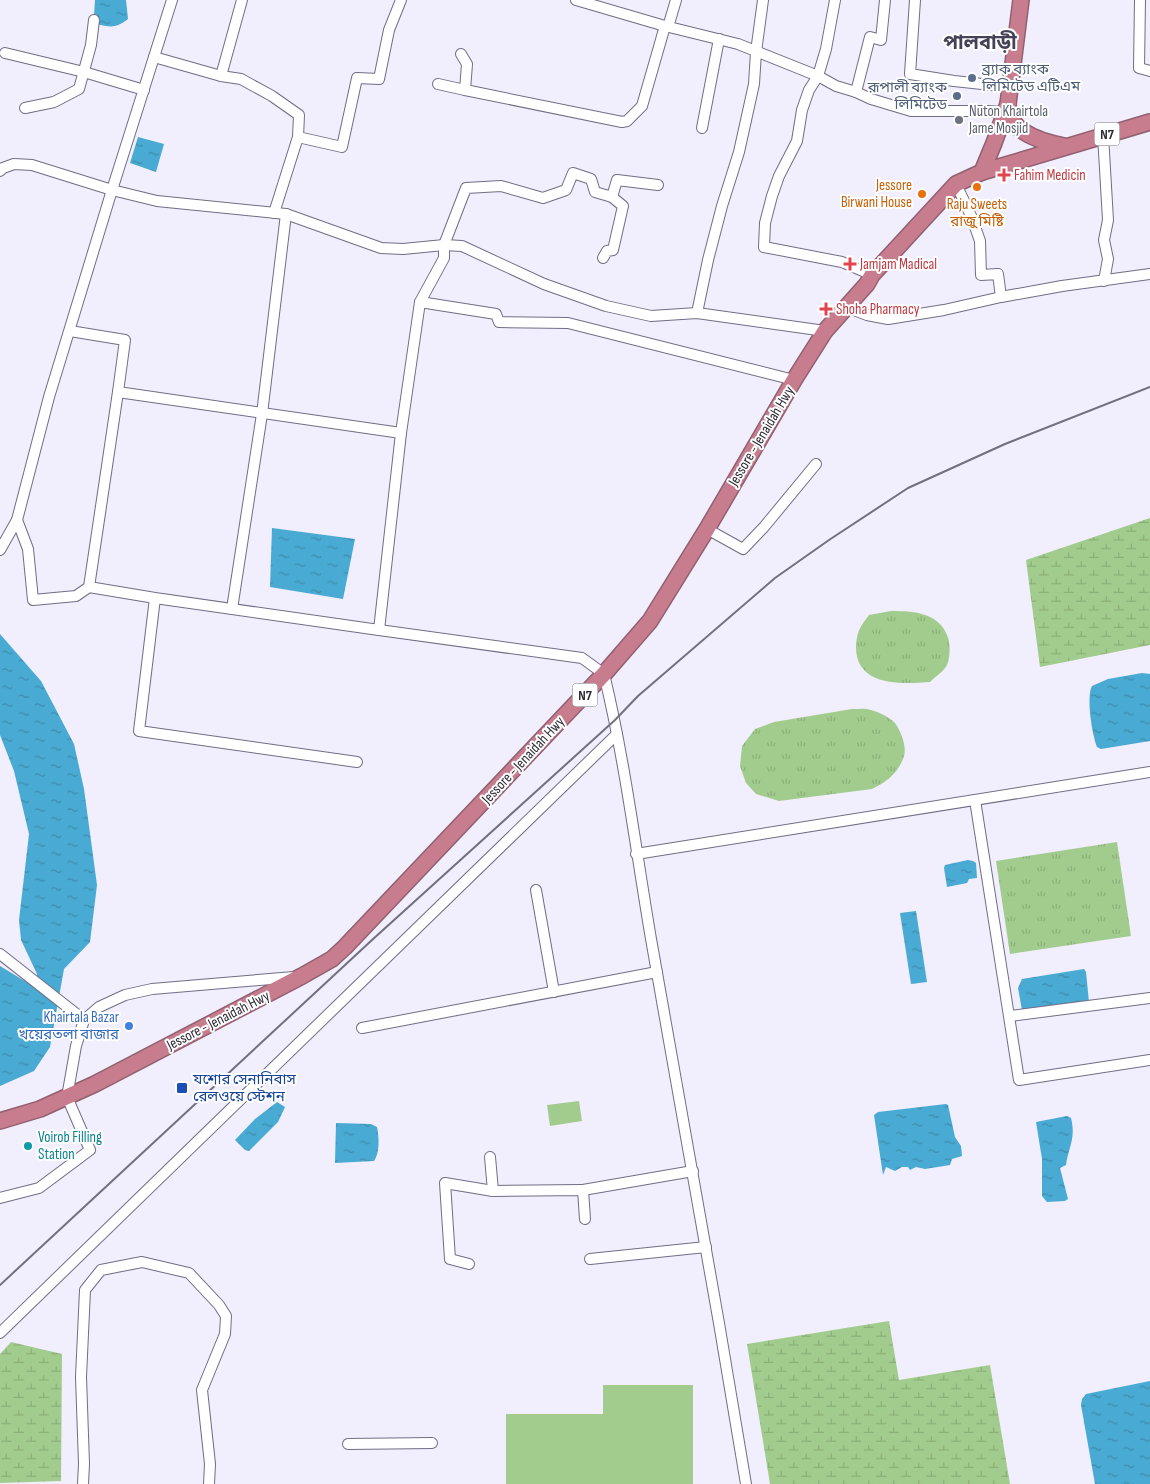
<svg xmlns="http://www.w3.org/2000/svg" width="1150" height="1484" font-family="'Sofia Sans Condensed','Noto Sans Bengali',sans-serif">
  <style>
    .wetland { fill: url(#wetland-marsh) }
    .park { fill: url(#park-tufts) }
    .pitch { fill: #a2cc8d }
    .water { fill: url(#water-ripples) }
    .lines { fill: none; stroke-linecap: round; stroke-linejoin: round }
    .minor-casing { stroke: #716d84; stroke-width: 12 }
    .highway-casing { stroke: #91616f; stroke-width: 18 }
    .minor { stroke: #fff; stroke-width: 10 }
    .highway { stroke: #c77d8d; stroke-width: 15 }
    .rail { stroke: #71707c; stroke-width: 2 }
    .service-dot { fill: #5c6f8a; stroke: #fff; stroke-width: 2 }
    .worship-dot { fill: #6b7280; stroke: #fff; stroke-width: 2 }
    .health-dot { fill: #e0444e; stroke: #fff; stroke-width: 2 }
    .food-dot { fill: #e8710a; stroke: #fff; stroke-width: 2 }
    .shop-dot { fill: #3f7fe0; stroke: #fff; stroke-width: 2 }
    .transit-dot { fill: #1a4fb4; stroke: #fff; stroke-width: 2 }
    .culture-dot { fill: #0f9aa8; stroke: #fff; stroke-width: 2 }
    .labels { text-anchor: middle; stroke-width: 4; stroke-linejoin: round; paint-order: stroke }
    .shield { fill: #fff; stroke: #6c6b72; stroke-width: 1 }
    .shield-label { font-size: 14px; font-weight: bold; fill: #2d2c36 }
    .service-label { font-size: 15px; fill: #4e5e75; stroke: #fff; text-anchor: start }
    .worship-label { font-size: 15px; fill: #5b616d; stroke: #fff; text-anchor: start }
    .health-label { font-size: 15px; fill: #be3a42; stroke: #fff; text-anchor: start }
    .food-label { font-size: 15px; fill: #c56008; stroke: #fff; text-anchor: end }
    .street-label { font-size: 15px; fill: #2d2c36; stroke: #fff }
    .shop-label { font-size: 15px; fill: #366cbe; stroke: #fff; text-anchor: end }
    .transit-label { font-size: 15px; fill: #164399; stroke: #fff; text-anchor: start }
    .culture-label { font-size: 15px; fill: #0d838f; stroke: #fff; text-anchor: start }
    .district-label { font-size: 20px; font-weight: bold; fill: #454157; stroke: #fff }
  </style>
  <defs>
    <pattern id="wetland-marsh" width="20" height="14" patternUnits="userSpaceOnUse" patternTransform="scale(1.25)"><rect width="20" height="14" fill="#a2cc8d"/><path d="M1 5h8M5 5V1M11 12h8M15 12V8" fill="none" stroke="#8caf7a"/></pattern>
    <pattern id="park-tufts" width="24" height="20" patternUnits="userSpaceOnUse" patternTransform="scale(1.25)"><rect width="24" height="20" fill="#a2cc8d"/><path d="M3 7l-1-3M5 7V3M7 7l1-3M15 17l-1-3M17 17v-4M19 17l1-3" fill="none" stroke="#8caf7a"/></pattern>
    <pattern id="water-ripples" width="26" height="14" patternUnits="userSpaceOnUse" patternTransform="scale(1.25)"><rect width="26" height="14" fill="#49aad3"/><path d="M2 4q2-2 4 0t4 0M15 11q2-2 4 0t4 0" fill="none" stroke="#3d8bac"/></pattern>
  </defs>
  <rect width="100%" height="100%" fill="#f1eefe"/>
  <g class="wetland">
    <path d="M1150,518V645L1040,667L1026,560Z"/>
    <path d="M889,1321L899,1380L990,1365L1010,1484H770L747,1344Z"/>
    <path d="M11,1342L62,1354L61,1481L0,1483V1354Z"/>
  </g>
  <g class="park">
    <path d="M891,611C916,611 942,613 949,641C950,648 950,658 947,665C944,671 935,677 930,682C902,684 856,687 856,647C857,631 860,627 869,615Z"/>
    <path d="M852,709C858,709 865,708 871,710C879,712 889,717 895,723C901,731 907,747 904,756C899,772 887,782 872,789L779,801L756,794L746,783L740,766L742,746L755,729L774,722Z"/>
    <path d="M1117,842L1131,936L1010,954L996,861Z"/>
  </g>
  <g class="pitch">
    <path d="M579,1101L582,1121L550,1126L547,1105Z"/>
    <path d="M603,1385H693V1484H506V1414H603Z"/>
  </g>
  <g class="water">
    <path d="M95,0H126L128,19C115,29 111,27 96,24L94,16Z"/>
    <path d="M138,137L164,144L156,172L130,163Z"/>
    <path d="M272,528L355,539L343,599L270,587Z"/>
    <path d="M0,634L41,681L74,744L84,789L97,885L90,942L64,969L50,1047L34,1071L0,1086V966L28,983L32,982L36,979L37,974L21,940L19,920L29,834L14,771L0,735Z"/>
    <path d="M1142,673L1150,674V741L1101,749L1097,747C1092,735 1086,697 1092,686L1108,679Z"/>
    <path d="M968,860L973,861L976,863L977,878L969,879L967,883L947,887L944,868L945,865Z"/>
    <path d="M916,911L927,982L911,984L900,913Z"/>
    <path d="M1084,969L1086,972L1089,1002L1022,1010L1018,988L1022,979Z"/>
    <path d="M277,1102L285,1107L278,1122L249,1151L245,1150L235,1140L255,1119Z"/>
    <path d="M946,1104L948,1105L955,1137L961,1146L962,1156L952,1159L950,1165L925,1169L916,1167L910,1170L908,1167H902L895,1171L886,1167L883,1175L874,1115L878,1112Z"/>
    <path d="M1067,1116L1071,1118C1076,1138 1069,1146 1066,1165L1060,1168L1068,1199L1065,1201L1047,1202L1042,1196V1159L1036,1122Z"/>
    <path d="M336,1123L371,1124L377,1127C379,1136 380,1153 374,1161L335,1163Z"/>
    <path d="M1150,1381V1484H1095L1081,1405L1082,1399L1086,1394Z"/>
  </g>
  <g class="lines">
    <defs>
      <g id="minor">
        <path d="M576,0L665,26L738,44L818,76L836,86L856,92L871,99L911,111H986L1005,112"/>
        <path d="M835,0L826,49L818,76L809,90L802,110L797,141L779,176L772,196L765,223L764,247L842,262L872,275"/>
        <path d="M915,0L910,74L954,81L1010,87"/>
        <path d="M1140,0L1139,68L1150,71"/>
        <path d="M668,27L676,0"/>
        <path d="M5,53L84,72L144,90"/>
        <path d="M461,54L467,64L465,90L622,122L627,121L642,106L665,26"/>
        <path d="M154,57L221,76L241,79L272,96L299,115L298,137"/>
        <path d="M221,76L242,0"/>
        <path d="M438,84L465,90"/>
        <path d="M856,92L870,37L881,40L885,0"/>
        <path d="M25,108L54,102L79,89L91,45L94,20"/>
        <path d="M702,128L719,39"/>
        <path d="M1103,135L1108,220L1104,240L1108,259L1104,281"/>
        <path d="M0,171L3,168L14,164L32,165L112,190L157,201L286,214L381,248L403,249L444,245L462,246L544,284L606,306L651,316L697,313L825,331"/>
        <path d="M956,184L972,218L980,241L981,275L998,274L1001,297"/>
        <path d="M274,213L298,137L342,147L357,78L379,79L389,30L401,0"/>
        <path d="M603,258L607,251L613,250L623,206L612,197"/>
        <path d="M420,302L444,258V245L466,188L501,186L543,198L566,190L573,173L591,179L595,192L612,197L617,180L658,185"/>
        <path d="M846,307L867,315L888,319L944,310L1001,297L1062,286L1150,274"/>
        <path d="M697,313L708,260L722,206L739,152L754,84L756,52L763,0"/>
        <path d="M70,331L125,340L118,392"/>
        <path d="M401,433L420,302L496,314L499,322L568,323L794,380"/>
        <path d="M707,529L743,549L764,527L816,464"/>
        <path d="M0,550L17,520"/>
        <path d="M89,587L76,596L33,600L28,549L17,520L49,397L112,190L172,0"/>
        <path d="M155,598L89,587L118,392L401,433L379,630L155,598L139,731L357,762"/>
        <path d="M232,609L262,414L286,214"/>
        <path d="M379,630L582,658L604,674C625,761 636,851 651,939C684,1120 716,1302 746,1484"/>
        <path d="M975,800L1019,1080L1150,1060"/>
        <path d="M636,854L1150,772"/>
        <path d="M536,890L554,992"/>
        <path d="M0,954L84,1020"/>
        <path d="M1010,1016L1150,998"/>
        <path d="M362,1028L657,972"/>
        <path d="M490,1157L493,1191"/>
        <path d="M583,1190L693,1171"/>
        <path d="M0,1198L39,1188L90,1150L67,1097L76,1046L84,1020L99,1007L125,995L152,989L294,977"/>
        <path d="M590,1259L706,1247"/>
        <path d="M469,1264L450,1259L445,1183L493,1191L583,1190L585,1219"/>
        <path d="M0,1333L617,734"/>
        <path d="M348,1444L432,1443"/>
        <path d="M83,1484L84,1464L81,1377L85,1290L101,1270L142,1262L189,1273L219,1305L226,1316L225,1334L202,1390L210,1464L209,1484"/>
      </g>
      <g id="highway">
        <path d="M1021,0L1008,104C1007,132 1043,142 1064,146"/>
        <path d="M982,172L1150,122"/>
        <path d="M0,1121L40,1109L95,1084L302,976L332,959L345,947L604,674L650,621L707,529L794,380L825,331L867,284L872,275L956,184L982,172L994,143L1008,104"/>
      </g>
    </defs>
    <use href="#minor" class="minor-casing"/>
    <use href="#highway" class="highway-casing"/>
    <use href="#minor" class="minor"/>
    <use href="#highway" class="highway"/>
    <path class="rail" d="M0,1285L372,940L615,720L638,696L775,578L829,540L908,488L1005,444L1150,387"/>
  </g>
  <g class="service-dot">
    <circle cx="972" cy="78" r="5"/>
    <circle cx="957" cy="96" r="5"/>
  </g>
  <circle class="worship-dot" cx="959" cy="120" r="5"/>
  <g class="health-dot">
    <path d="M1001.5 167.5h5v5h5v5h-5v5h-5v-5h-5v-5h5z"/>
    <path d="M847.5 256.5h5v5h5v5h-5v5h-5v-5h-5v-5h5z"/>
    <path d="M823.5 301.5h5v5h5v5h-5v5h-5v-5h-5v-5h5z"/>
  </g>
  <g class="food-dot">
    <circle cx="977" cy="187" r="5"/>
    <circle cx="922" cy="194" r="5"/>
  </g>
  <circle class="shop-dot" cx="129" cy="1026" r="5"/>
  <rect class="transit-dot" x="176" y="1082" width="12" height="12" rx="2.5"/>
  <circle class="culture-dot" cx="28" cy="1146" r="5"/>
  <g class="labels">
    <g class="shield">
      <rect x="1094.5" y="122.5" width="25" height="23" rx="4"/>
      <rect x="572.5" y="683.5" width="25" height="23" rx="4"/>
    </g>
    <g class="shield-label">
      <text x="1107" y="139">N7</text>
      <text x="585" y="700">N7</text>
    </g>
    <g class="service-label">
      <text x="982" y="74">ব্র্যাক ব্যাংক<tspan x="982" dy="17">লিমিটেড এটিএম</tspan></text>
      <text x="947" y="92" text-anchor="end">রূপালী ব্যাংক<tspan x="947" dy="17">লিমিটেড</tspan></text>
    </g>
    <g class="worship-label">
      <text x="969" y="116">Nuton Khairtola<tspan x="969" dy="17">Jame Mosjid</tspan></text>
    </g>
    <g class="health-label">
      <text x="1014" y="180">Fahim Medicin</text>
      <text x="860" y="269">Jamjam Madical</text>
      <text x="836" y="314">Shoha Pharmacy</text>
    </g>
    <g class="food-label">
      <text x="912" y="190">Jessore<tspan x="912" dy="17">Birwani House</tspan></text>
      <text x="977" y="209" text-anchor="middle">Raju Sweets<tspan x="977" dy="17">রাজু মিষ্টি</tspan></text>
    </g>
    <g class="street-label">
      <text transform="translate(761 436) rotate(-59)" y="5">Jessore - Jenaidah Hwy</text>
      <text transform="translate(523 760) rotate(-47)" y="5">Jessore - Jenaidah Hwy</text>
      <text transform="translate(218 1020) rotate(-27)" y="5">Jessore - Jenaidah Hwy</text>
    </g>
    <g class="shop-label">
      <text x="119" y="1022">Khairtala Bazar<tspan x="119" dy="17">খয়েরতলা বাজার</tspan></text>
    </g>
    <g class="transit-label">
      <text x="193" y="1084">যশোর সেনানিবাস<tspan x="193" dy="17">রেলওয়ে স্টেশন</tspan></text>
    </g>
    <g class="culture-label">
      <text x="38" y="1142">Voirob Filling<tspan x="38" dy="17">Station</tspan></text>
    </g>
    <g class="district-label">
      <text x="980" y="49">পালবাড়ী</text>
    </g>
  </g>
</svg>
